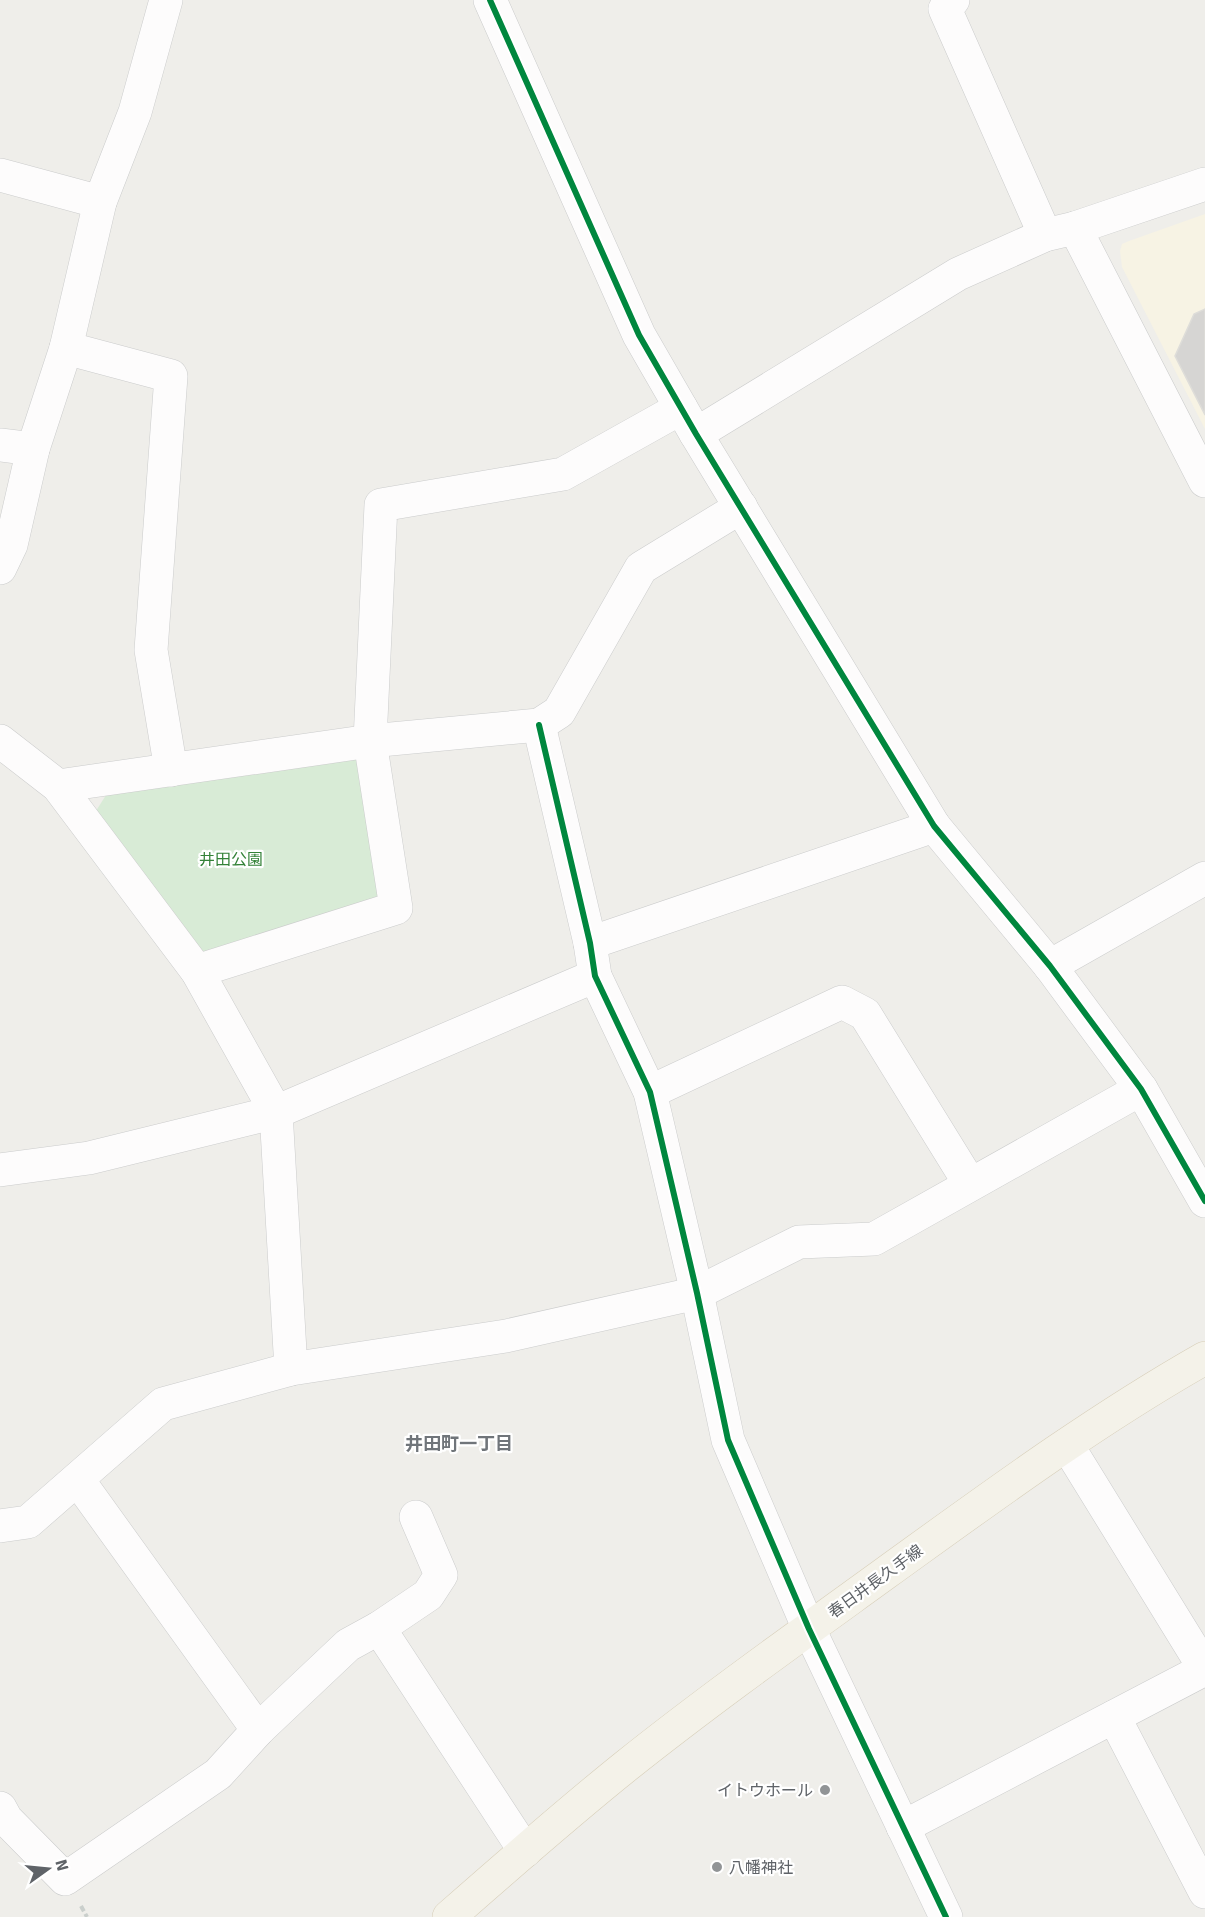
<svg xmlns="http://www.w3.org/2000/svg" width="1205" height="1917" font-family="Signika,'Noto Sans JP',sans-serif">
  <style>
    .commercial { fill: #f7f3e4 }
    .green { fill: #d8ebd6 }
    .building { fill: #d6d5d3; stroke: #deddd9; stroke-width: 1.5 }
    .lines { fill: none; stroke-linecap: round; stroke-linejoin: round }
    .minor-casing { stroke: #cbcccc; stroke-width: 34 }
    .major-casing { stroke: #d7ceb8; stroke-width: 34 }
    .path { stroke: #cacfcc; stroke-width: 4; stroke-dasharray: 6 3; stroke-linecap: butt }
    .minor { stroke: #fdfcfc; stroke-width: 33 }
    .major { stroke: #f4f2e9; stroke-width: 33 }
    .cycleway-casing { stroke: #fff; stroke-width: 10 }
    .cycleway { stroke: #00873e; stroke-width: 6 }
    .poi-dot { fill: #919496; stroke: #fff; stroke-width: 2 }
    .labels { text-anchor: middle; stroke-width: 4.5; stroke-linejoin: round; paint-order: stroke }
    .park-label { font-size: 16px; fill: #348238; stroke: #fff }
    .street-label { font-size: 16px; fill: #5f6368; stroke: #fff }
    .poi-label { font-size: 16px; fill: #5f6368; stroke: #fff; text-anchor: end }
    .neighbourhood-label { font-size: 18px; font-weight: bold; fill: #70757a; stroke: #fff }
  </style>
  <rect width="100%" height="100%" fill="#efeeea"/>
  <path class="commercial" d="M1205,214V429L1122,267L1120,251L1122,244L1129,241Z"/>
  <path class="green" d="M360,758L383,900L199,955L94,814L108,792Z"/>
  <path class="building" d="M1205,309V415L1175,356L1194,314Z"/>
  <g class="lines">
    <defs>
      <g id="minor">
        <path d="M490,0L639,335L696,434L934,826L1050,966L1141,1089L1205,1201"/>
        <path d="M953,0L945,9L1045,235"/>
        <path d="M0,175L100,202"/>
        <path d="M1075,228L1205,481"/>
        <path d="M66,348L171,376L151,650L171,770"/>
        <path d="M696,434L958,274L1045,235L1075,228L1205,184"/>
        <path d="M0,445L33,449"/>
        <path d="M0,568L11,545L33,449L66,348L100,202L135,112L166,0"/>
        <path d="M539,725L590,943L595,976L650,1092L697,1293L728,1440L809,1629L946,1917"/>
        <path d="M0,741L58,786L197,971L276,1112L291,1369"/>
        <path d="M58,786L370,741L539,725L559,712L641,568L741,507"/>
        <path d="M590,943L934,826"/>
        <path d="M1050,966L1205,878"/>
        <path d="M197,971L396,908L370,741L381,505L563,474L681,408"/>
        <path d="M650,1092L842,1002L865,1014L970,1184"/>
        <path d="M0,1170L89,1158L276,1112L595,976"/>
        <path d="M78,1480L258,1730"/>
        <path d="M0,1526L28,1522L163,1404L291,1369L506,1336L697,1293L799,1242L874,1239L1141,1089"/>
        <path d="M379,1628L525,1851"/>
        <path d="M1114,1717L1205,1892"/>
        <path d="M0,1808L6,1819L65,1879L218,1774L258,1730L348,1645L379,1628L428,1595L441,1575L416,1517"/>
        <path d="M903,1827L1205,1669L1067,1445"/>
      </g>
      <path id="major" d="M449,1917C507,1866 565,1815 626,1766C710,1699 800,1635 887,1572C991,1497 1094,1421 1205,1358"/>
    </defs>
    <use href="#minor" class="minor-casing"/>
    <use href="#major" class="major-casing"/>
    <path class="path" d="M81,1906L87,1917"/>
    <use href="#minor" class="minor"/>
    <use href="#major" class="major"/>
    <defs>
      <g id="cycleway">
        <path d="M490,0L639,335L696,434L934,826L1050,966L1141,1089L1205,1201"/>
        <path d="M539,725L590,943L595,976L650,1092L697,1293L728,1440L809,1629L946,1917"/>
      </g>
    </defs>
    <use href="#cycleway" class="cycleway-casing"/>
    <use href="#cycleway" class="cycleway"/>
  </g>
  <g class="poi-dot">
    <circle cx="825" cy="1790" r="6"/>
    <circle cx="717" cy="1867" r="6"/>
  </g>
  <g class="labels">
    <g class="park-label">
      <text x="231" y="865">井田公園</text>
    </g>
    <g class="street-label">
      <text transform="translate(875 1581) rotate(-36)" y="6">春日井長久手線</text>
    </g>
    <g class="poi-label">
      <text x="813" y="1796">イトウホール</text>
      <text x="729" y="1873" text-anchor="start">八幡神社</text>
    </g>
    <g class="neighbourhood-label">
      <text x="459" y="1450">井田町一丁目</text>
    </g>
  </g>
  <g transform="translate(48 1869) rotate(75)" stroke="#ffffff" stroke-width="4.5" paint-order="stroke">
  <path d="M0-4.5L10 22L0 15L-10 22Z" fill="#5f6368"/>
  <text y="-9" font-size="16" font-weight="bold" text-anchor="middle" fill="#5f6368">N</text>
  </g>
</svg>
